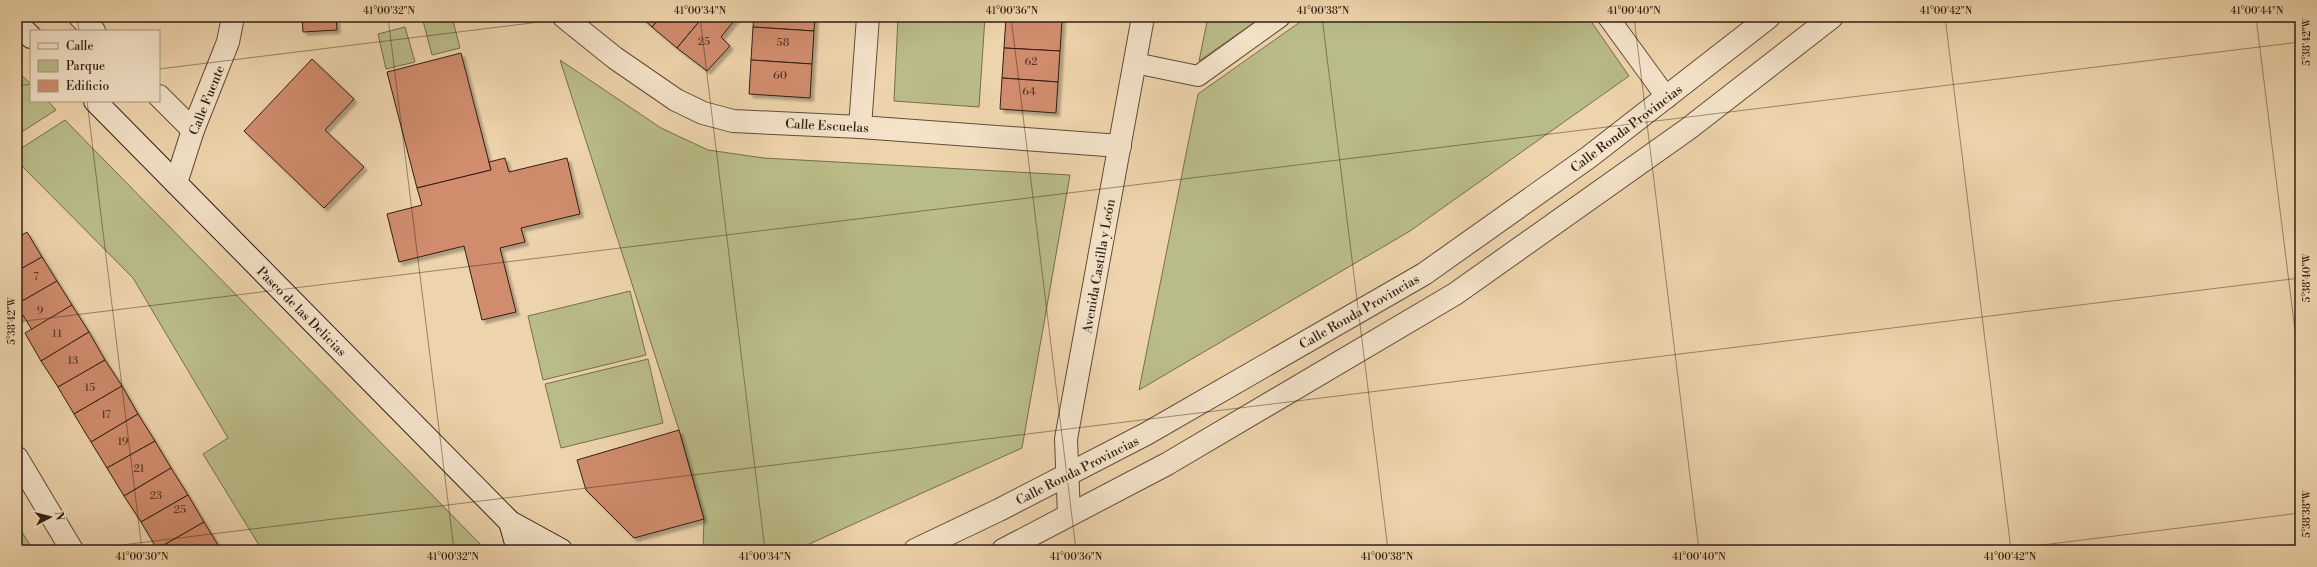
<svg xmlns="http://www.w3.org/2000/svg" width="2317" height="567" font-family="'Libre Bodoni',serif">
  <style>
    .green { fill: #babc88; stroke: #756e4e }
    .building { fill: #d08c6d; stroke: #301f14; filter: url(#shadow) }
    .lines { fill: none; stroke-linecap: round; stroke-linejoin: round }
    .pedestrian-casing { stroke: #604c3a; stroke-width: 22 }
    .minor-casing { stroke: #604c3a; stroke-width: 24 }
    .secondary-casing { stroke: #301f14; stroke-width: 24 }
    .pedestrian { stroke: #f4e3c9; stroke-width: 20 }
    .minor { stroke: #f4e3c9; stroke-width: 22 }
    .secondary { stroke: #f4e3c9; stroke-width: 22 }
    .ticks { fill: none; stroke: #301f14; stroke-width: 1; stroke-opacity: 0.45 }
    .labels { text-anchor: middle; stroke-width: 3.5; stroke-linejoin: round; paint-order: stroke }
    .number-label { font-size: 11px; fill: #583a2a }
    .street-label { font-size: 13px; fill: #301f14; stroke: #f4e3c9 }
    .neatline { fill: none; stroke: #301f14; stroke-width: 1.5 }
    .ticks-label { font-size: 10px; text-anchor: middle; fill: #301f14 }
  </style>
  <defs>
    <filter id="shadow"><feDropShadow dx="3.5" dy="3.5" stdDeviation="1" flood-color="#0004"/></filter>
  </defs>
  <rect width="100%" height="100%" fill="#eed4ac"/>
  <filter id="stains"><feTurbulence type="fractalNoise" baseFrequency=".005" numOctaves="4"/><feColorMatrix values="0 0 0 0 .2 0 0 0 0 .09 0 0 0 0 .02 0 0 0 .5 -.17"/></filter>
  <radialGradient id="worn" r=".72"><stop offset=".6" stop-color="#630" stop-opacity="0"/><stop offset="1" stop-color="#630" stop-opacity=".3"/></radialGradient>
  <g class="green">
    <path d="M437,17H452L460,48L432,55L423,21Z"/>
    <path d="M898,17H985L979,107L894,101Z"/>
    <path d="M1208,17H1262L1199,61Z"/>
    <path d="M1307,17H1588L1629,76L1410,231L1139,390L1198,94Z"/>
    <path d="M405,27L415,62L386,69L378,34Z"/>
    <path d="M560,60L661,128L708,150L764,158L1070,175L1022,448L796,550H703L704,519L679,430Z"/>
    <path d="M17,71L31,84V101H48L56,110L17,135Z"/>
    <path d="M65,120L486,550H262L203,454L228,438L133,278L17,161V151Z"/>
    <path d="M630,291L646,355L543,380L528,316Z"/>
    <path d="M648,359L663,423L561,448L545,384Z"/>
    <path d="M17,524L33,550H17Z"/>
  </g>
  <g class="building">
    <path d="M302,17H336L337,30L303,32Z"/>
    <path d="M641,17H661L652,27Z"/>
    <path d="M661,17H703L677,48L652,27Z"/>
    <path d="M703,17H737L721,37L730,46L707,71L677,48Z"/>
    <path d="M754,17H815L814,31L753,27Z"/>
    <path d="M1006,17H1062V20Z"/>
    <path d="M1006,17L1062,20L1060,51L1004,48Z"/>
    <path d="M753,27L814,31L812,64L751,60Z"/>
    <path d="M1004,48L1060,51L1058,82L1002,78Z"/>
    <path d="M461,53L491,170L417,188L387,72Z"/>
    <path d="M312,59L354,99L325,130L364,167L324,208L244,131Z"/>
    <path d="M751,60L812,64L810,98L749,94Z"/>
    <path d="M1002,78L1058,82L1056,113L1000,109Z"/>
    <path d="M505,158L509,172L567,158L580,214L521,228L525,242L500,248L516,312L482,320L464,246L399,262L387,214L422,205L417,188L491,170L489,162Z"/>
    <path d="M27,232L42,257L17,271V238Z"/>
    <path d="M42,257L57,281L17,304V271Z"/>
    <path d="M57,281L72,305L32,330L23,315L17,319V304Z"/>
    <path d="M72,305L89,332L41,361L25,333Z"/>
    <path d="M89,332L105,360L58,387L41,361Z"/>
    <path d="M105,360L122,386L74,414L58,387Z"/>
    <path d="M122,386L138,414L91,442L74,414Z"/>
    <path d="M138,414L155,441L107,468L91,442Z"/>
    <path d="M679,430L704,519L634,538L586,490L577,460Z"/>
    <path d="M155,441L171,468L124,496L107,468Z"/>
    <path d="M171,468L188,495L141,522L124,496Z"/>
    <path d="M188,495L204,522L157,549L141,522Z"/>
    <path d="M204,522L221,550L157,549Z"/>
  </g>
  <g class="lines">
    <defs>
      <g id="pedestrian">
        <path d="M1608,17L1667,98"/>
        <path d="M1135,63L1198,76L1280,17"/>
      </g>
      <g id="minor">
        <path d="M80,17L94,31"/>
        <path d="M564,17L615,58L676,100L703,113L733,121L860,127L1120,146"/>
        <path d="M159,96L193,130"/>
        <path d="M860,127L868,17"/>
        <path d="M176,183L193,130L228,42L233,17"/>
        <path d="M17,458L72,550"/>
        <path d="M1069,515L1066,439L1143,17"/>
        <path d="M915,550L999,510L1146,434L1424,274L1589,157L1769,17"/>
        <path d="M1003,550L1167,464L1455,294L1688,129L1832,17"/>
      </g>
      <g id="secondary">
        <path d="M17,23L31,37"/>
        <path d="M95,101L510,522L561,550"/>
        <path d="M510,522L518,550"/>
      </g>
    </defs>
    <use href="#pedestrian" class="pedestrian-casing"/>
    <use href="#minor" class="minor-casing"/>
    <use href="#secondary" class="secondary-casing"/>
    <use href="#pedestrian" class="pedestrian"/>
    <use href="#minor" class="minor"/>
    <use href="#secondary" class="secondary"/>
  </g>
  <path class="ticks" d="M77,17L79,31M388,17L454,550M700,17L765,550M1011,17L1076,550M1322,17L1388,550M1634,17L1699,550M1945,17L2011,550M2256,17L2300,371M159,69L580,17M17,86L31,84M87,101L142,550M17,322L2300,42M81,550L2300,278M2002,550L2300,513"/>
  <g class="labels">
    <g class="number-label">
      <text x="704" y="45">25</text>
      <text x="783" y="46">58</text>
      <text x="1031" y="65">62</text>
      <text x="780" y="79">60</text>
      <text x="1029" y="95">64</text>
      <text x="36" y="280">7</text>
      <text x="40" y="314">9</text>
      <text x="57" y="337">11</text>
      <text x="73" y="364">13</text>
      <text x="90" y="391">15</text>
      <text x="106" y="418">17</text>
      <text x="123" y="445">19</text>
      <text x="139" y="472">21</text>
      <text x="156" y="499">23</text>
      <text x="180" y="513">25</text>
    </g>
    <g class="street-label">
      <text transform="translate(206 100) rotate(-68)" y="5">Calle Fuente</text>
      <text transform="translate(827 125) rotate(3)" y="5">Calle Escuelas</text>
      <text transform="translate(1626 128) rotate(-37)" y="5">Calle Ronda Provincias</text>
      <text transform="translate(1098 266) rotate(-80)" y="5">Avenida Castilla y León</text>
      <text transform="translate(302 311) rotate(45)" y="5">Paseo de las Delicias</text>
      <text transform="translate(1359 311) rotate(-30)" y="5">Calle Ronda Provincias</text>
      <text transform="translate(1077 470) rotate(-27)" y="5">Calle Ronda Provincias</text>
    </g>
  </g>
  <rect width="2317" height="567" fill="none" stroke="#eed4ac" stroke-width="44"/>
  <rect x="30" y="30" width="130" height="72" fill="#f4e3c9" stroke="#a69581"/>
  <rect x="38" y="43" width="20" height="6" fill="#f4e3c9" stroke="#a69581"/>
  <text x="66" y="50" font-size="12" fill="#301f14">Calle</text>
  <rect x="38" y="60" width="20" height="12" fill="#babc88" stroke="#a69581"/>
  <text x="66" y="70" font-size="12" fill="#301f14">Parque</text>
  <rect x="38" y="80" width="20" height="12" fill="#d08c6d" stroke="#a69581"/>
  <text x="66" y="90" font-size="12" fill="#301f14">Edificio</text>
  <g transform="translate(50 517) rotate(83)" stroke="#f4e3c9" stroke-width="3" paint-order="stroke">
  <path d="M0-3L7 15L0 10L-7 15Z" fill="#301f14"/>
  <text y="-6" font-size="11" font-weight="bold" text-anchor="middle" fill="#301f14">N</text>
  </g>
  <rect x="22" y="22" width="2273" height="523" class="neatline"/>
  <g class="ticks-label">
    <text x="389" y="14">41°00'32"N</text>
    <text x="700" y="14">41°00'34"N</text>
    <text x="1012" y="14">41°00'36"N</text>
    <text x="1323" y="14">41°00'38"N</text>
    <text x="1634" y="14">41°00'40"N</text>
    <text x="1946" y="14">41°00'42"N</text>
    <text x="2257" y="14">41°00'44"N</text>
    <text transform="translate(2306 42) rotate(-90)" y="4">5°38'42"W</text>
    <text transform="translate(2306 278) rotate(-90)" y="4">5°38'40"W</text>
    <text transform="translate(11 321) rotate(-90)" y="4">5°38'42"W</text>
    <text transform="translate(2306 514) rotate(-90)" y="4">5°38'38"W</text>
    <text x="142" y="560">41°00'30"N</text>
    <text x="453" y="560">41°00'32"N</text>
    <text x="765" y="560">41°00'34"N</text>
    <text x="1076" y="560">41°00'36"N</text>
    <text x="1387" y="560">41°00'38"N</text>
    <text x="1699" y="560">41°00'40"N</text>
    <text x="2010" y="560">41°00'42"N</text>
  </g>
  <rect width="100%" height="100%" filter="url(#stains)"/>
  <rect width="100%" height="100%" fill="url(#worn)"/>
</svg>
